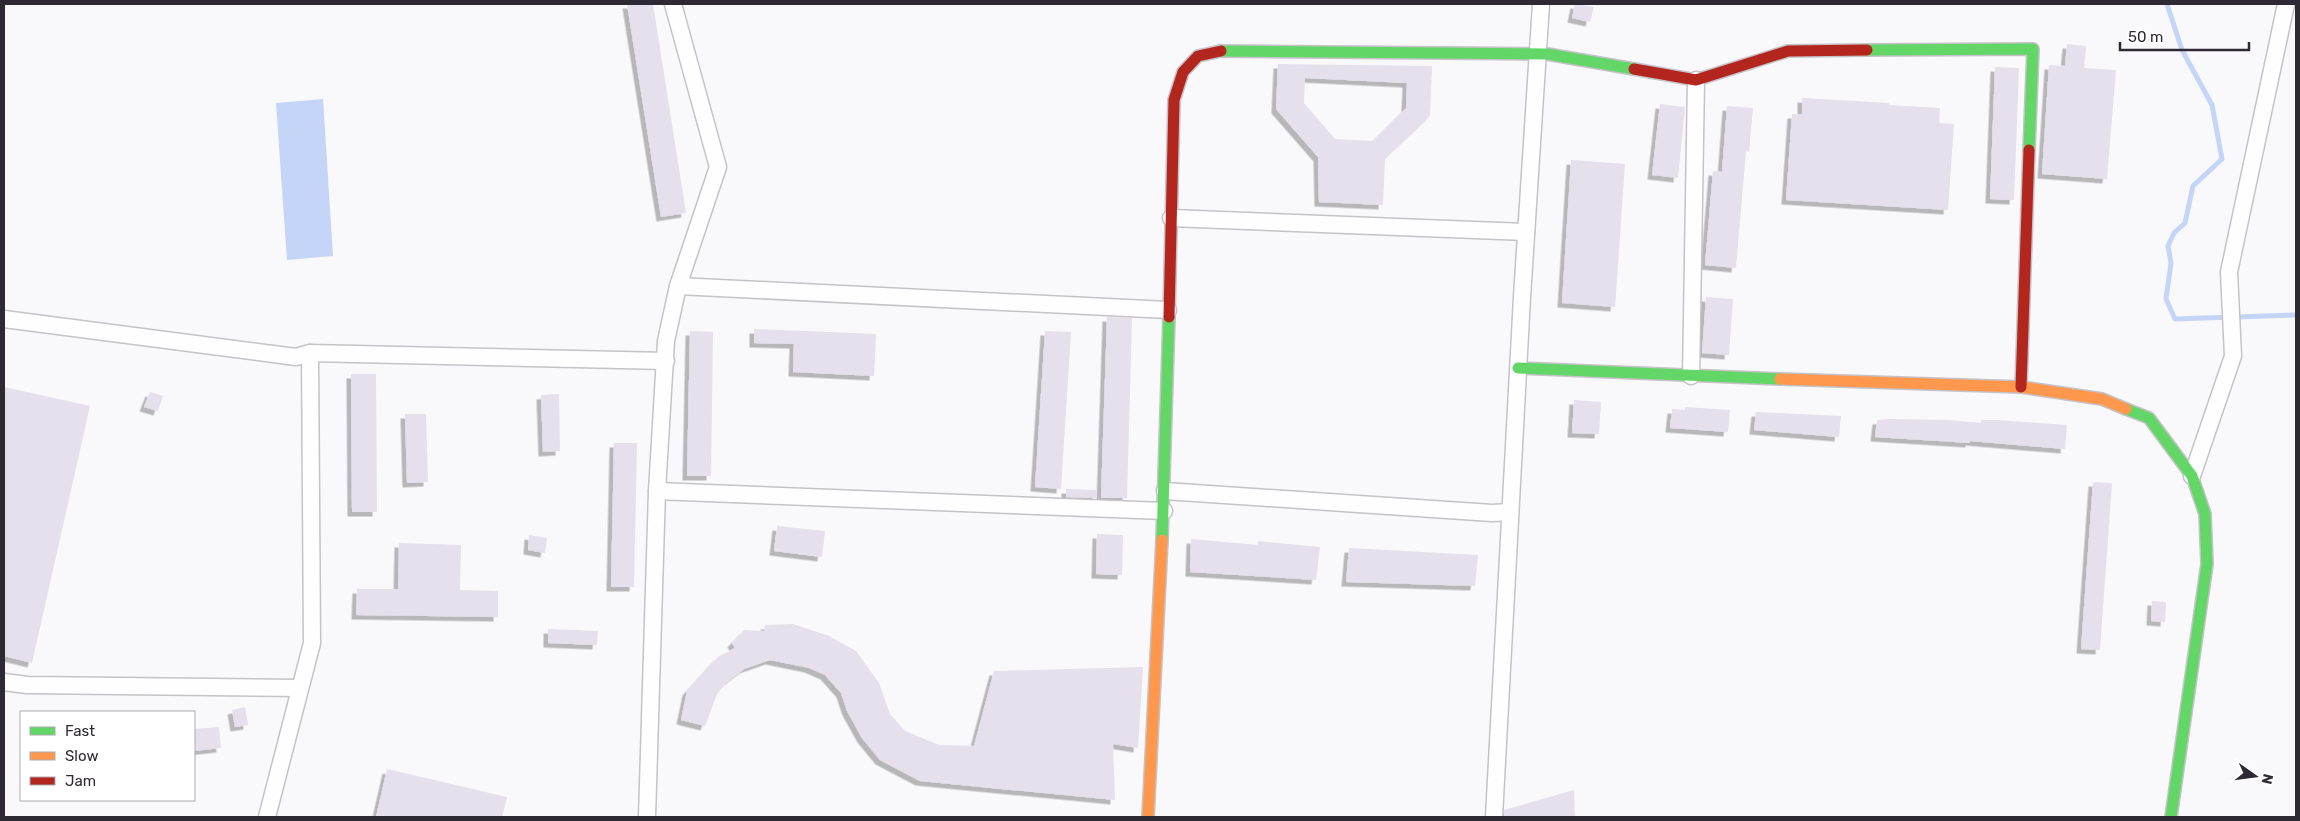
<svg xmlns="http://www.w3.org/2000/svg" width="2300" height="821" font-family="Rubik,sans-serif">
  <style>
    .water { fill: #c4d5f7 }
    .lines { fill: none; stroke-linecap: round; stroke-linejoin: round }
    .stream { stroke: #c4d5f7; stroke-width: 5 }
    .building { fill: #e5e0eb; fill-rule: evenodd; filter: url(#shadow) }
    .street-casing { stroke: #c5c2c8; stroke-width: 19 }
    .fast-casing { stroke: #c5c2c8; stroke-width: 14 }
    .slow-casing { stroke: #c5c2c8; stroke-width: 14 }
    .jam-casing { stroke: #c5c2c8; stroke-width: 14 }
    .street { stroke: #fefefe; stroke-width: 16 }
    .fast { stroke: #63d668; stroke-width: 11 }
    .slow { stroke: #ff974d; stroke-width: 11 }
    .jam { stroke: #b3261e; stroke-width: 11 }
  </style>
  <defs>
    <filter id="shadow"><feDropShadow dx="-4.5" dy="4.5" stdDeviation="0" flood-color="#0004"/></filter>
  </defs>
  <rect width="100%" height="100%" fill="#f9f8fb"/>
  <path class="water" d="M323,99L333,256L287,260L276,103Z"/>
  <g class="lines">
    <path class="stream" d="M2167,4L2182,50L2212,105L2222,159L2193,186L2185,223L2174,233L2168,246L2171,263L2166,299L2175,319L2296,315"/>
  </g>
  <g class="building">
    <path d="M627,4H653L686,213L661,217Z"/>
    <path d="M1575,4L1594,7L1590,22L1572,18Z"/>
    <path d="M2067,44L2086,46L2084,68L2116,70L2107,179L2042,174L2049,65L2065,66Z"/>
    <path d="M1278,64L1432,66L1430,116L1385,158L1383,205L1319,202L1318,157L1276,109ZM1305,78L1407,83L1406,108L1373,141L1335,139L1304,103Z"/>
    <path d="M1995,67L2019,68L2014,200L1990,199Z"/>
    <path d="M1802,98L1889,103V105L1940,108L1939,123L1954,124L1948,210L1786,200L1792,114H1802Z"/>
    <path d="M1660,104L1685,107L1678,178L1652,175Z"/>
    <path d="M1727,106L1753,108L1749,152L1746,151L1736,268L1705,265L1713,171L1722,172Z"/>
    <path d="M1571,160L1625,164L1615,307L1562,303Z"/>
    <path d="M1706,297L1733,299L1729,355L1702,353Z"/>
    <path d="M1107,317L1132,318L1127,498H1101Z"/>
    <path d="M754,329L876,334L874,376L793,372L794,344L754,343Z"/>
    <path d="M690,331L713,332L711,476H687Z"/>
    <path d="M1045,331L1071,332L1061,489L1035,487Z"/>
    <path d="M351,374H376L377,512H352Z"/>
    <path d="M4,387L90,406L32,663L4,656Z"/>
    <path d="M150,392L163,396L158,411L144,407Z"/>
    <path d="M559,394L560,451L543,452L541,395Z"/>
    <path d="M1574,400L1601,402L1599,434L1572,433Z"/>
    <path d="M1685,407L1730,410L1728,432L1670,428L1672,409L1685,410Z"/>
    <path d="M1756,412L1841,416L1839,437L1754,430Z"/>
    <path d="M405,414H426L428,482L407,483Z"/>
    <path d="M1889,419L1948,420L1981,423V420H1996L2067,425L2065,449L1970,441V443L1875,437L1877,420Z"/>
    <path d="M614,443H637L634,587H611Z"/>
    <path d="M2093,482L2112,483L2100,650L2081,649Z"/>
    <path d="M1066,489L1097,490V498L1066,497Z"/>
    <path d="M777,526L825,531L822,557L774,551Z"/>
    <path d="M1097,534L1123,535L1122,575L1096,574Z"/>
    <path d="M529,535L547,538L545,553L528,550Z"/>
    <path d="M1191,539L1258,545V541L1320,547L1316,580L1190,572Z"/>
    <path d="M399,543L461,545L460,590L498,591V617L356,615L357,589H398Z"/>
    <path d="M1349,548L1478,555L1475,586L1346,582Z"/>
    <path d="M2152,601L2166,602L2165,622L2151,621Z"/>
    <path d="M793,624L829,636L856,651L879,683L890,714L905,731L939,745L974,746L994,671L1143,667L1138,748L1113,744L1115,800L920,781L880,760L862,738L847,711L841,693L825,675L809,668L770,660L744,669L726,683L717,694L705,726L681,720L687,691L718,657L735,648L732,643L744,630L764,631L765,625Z"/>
    <path d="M548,629L598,631L597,645L548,643Z"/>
    <path d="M245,707L248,725L235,727L232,710Z"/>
    <path d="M219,727L221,748L194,751V729Z"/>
    <path d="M387,769L507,797L502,817H376Z"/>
    <path d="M1574,790L1575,817H1504V810Z"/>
  </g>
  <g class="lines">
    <defs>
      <g id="street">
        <path d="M1171,218L1526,232"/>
        <path d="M678,286L1168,310"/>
        <path d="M4,319L296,357L310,353"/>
        <path d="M1691,376L1696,80"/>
        <path d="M2192,476L2233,356L2229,272L2286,4"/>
        <path d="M657,491L1164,511"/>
        <path d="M1165,491L1492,513L1510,512"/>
        <path d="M4,682L27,685L300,688"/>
        <path d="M267,817L312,643L310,353L666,361"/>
        <path d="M647,817L657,491L666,341L678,286L718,167L673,4"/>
        <path d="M1494,817L1522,297L1541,4"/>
      </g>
      <g id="fast">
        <path d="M1867,50L2033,49L2029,150"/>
        <path d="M1221,51L1547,54L1634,69"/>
        <path d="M1518,368L1780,379"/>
        <path d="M2126,409L2149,418L2192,476L2205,514L2207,564L2171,817"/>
        <path d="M1162,540L1169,317"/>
      </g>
      <g id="slow">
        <path d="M1780,379L2021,387L2102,399L2126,409"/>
        <path d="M1148,817L1162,540"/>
      </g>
      <g id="jam">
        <path d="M1634,69L1696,80L1788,51L1867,50"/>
        <path d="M1169,317L1174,100L1183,72L1198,56L1221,51"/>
        <path d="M2021,387L2029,150"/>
      </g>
    </defs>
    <use href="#street" class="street-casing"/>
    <use href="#fast" class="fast-casing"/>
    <use href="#slow" class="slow-casing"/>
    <use href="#jam" class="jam-casing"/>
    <use href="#street" class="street"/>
    <use href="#fast" class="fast"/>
    <use href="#slow" class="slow"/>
    <use href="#jam" class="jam"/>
  </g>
  <rect width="2300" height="821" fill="none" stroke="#2e2933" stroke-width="10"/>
  <rect x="20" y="711" width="175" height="90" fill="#ffffff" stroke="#aba9ad"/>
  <rect x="30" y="727" width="25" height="8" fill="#63d668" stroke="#aba9ad"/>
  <text x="65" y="736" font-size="15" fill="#2e2933">Fast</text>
  <rect x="30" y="752" width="25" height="8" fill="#ff974d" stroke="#aba9ad"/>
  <text x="65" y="761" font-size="15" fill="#2e2933">Slow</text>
  <rect x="30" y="777" width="25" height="8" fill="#b3261e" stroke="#aba9ad"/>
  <text x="65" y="786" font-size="15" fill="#2e2933">Jam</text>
  <g transform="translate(2255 776) rotate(104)" stroke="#ffffff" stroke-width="4" paint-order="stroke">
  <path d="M0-4L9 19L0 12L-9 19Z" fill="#2e2933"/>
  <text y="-8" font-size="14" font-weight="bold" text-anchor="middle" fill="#2e2933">N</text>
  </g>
  <path d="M2120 42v8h129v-8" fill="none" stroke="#2e2933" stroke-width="2.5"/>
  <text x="2128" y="42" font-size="15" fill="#2e2933" stroke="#ffffff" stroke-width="4" paint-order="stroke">50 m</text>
</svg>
